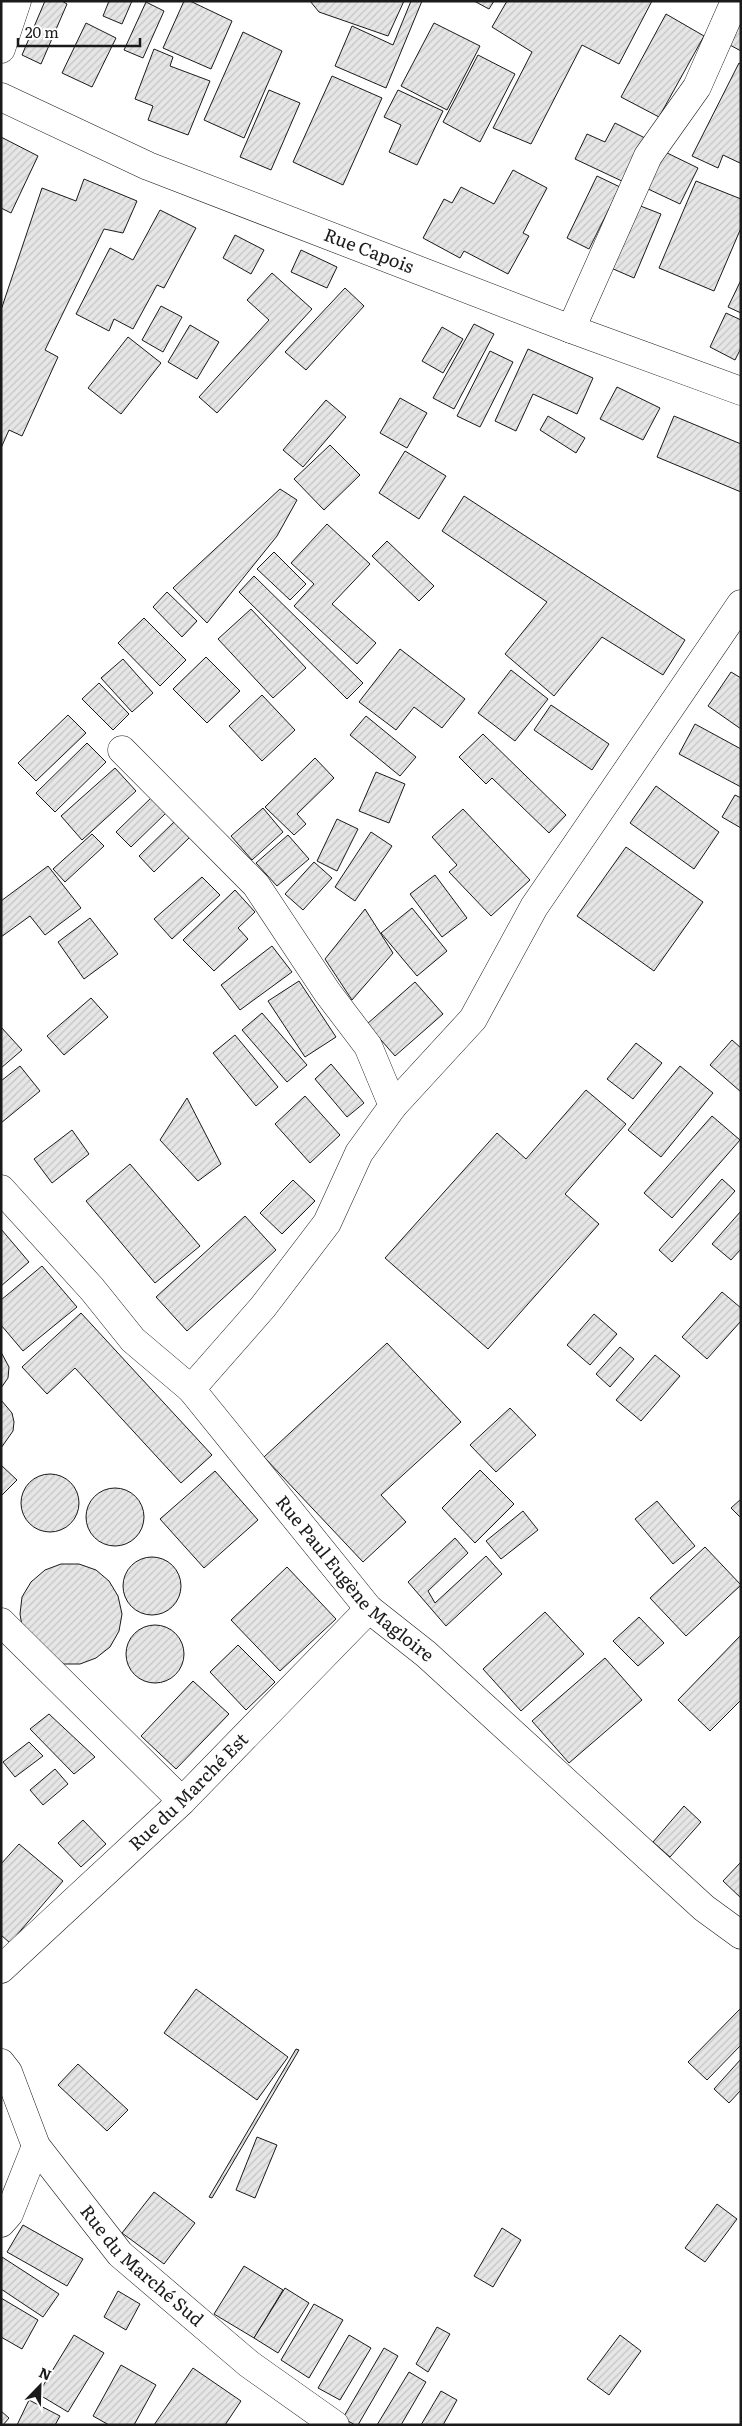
<svg xmlns="http://www.w3.org/2000/svg" width="742" height="2426" font-family="Literata,serif">
  <style>
    .building { fill: url(#building-hatch); stroke: #1a1a1a }
    .lines { fill: none; stroke-linecap: round; stroke-linejoin: round }
    .minor-casing { stroke: #1a1a1a; stroke-width: 29 }
    .minor { stroke: #fff; stroke-width: 28 }
    .labels { text-anchor: middle; stroke-width: 4; stroke-linejoin: round; paint-order: stroke }
    .street-label { font-size: 18px; fill: #1a1a1a; stroke: #fff }
  </style>
  <defs>
    <pattern id="building-hatch" width="6" height="6" patternUnits="userSpaceOnUse" patternTransform="scale(1.25)"><rect width="6" height="6" fill="#e6e6e6"/><path d="M-1 1l2-2M0 6l6-6M5 7l2-2" fill="none" stroke="#c5c5c5"/></pattern>
  </defs>
  <rect width="100%" height="100%" fill="#fff"/>
  <g class="building">
    <path d="M45,1H62L67,4L41,64L22,55Z"/>
    <path d="M109,1H132L122,24L103,16Z"/>
    <path d="M184,1H190L232,21L211,69L163,48Z"/>
    <path d="M310,1H404L388,36L319,12Z"/>
    <path d="M411,1H422L386,88L335,66L352,26L393,45Z"/>
    <path d="M474,1H494L489,9Z"/>
    <path d="M507,1H652L619,64L582,45L531,144L493,128L532,52L492,27Z"/>
    <path d="M146,2L164,11L143,58L124,50Z"/>
    <path d="M666,14L704,36L659,117L621,97Z"/>
    <path d="M86,23L116,38L92,87L62,73Z"/>
    <path d="M434,23L480,46L447,110L401,86Z"/>
    <path d="M741,23V51L728,44Z"/>
    <path d="M243,32L282,51L244,138L204,120Z"/>
    <path d="M154,49L173,57L170,66L210,81L188,135L148,120L153,106L135,99Z"/>
    <path d="M478,55L515,74L480,142L443,122Z"/>
    <path d="M739,63L741,64V161L740,163L723,155L718,168L692,156Z"/>
    <path d="M332,76L382,98L343,185L293,162Z"/>
    <path d="M269,90L300,103L271,170L240,157Z"/>
    <path d="M398,90L443,111L417,165L389,152L401,125L384,117Z"/>
    <path d="M615,123L647,139L626,183L575,159L587,134L605,142Z"/>
    <path d="M1,137L38,156L11,213L1,208Z"/>
    <path d="M663,151L698,168L680,204L646,188Z"/>
    <path d="M513,170L547,188L523,233L529,236L508,274L464,251L460,258L423,238L444,199L452,203L461,187L494,204Z"/>
    <path d="M597,176L620,187L589,249L567,238Z"/>
    <path d="M84,179L137,201L123,233L104,229L45,350L58,357L22,436L9,430L1,448V310L42,188L76,201Z"/>
    <path d="M696,181L741,199V228L714,291L659,268Z"/>
    <path d="M638,205L661,214L634,278L611,268Z"/>
    <path d="M160,210L196,228L164,288L157,285L133,329L114,319L109,331L76,314L110,248L133,260Z"/>
    <path d="M235,235L264,250L251,274L223,258Z"/>
    <path d="M301,250L337,267L327,288L291,272Z"/>
    <path d="M272,273L312,309L217,413L199,397L269,320L247,300Z"/>
    <path d="M741,280V313L728,307Z"/>
    <path d="M345,288L364,306L306,370L285,352Z"/>
    <path d="M161,306L182,317L163,352L142,340Z"/>
    <path d="M726,313L741,320V348L735,360L710,347Z"/>
    <path d="M474,324L494,334L454,409L433,398Z"/>
    <path d="M190,325L219,342L197,379L168,362Z"/>
    <path d="M442,327L463,339L443,373L422,361Z"/>
    <path d="M128,337L161,363L121,414L88,388Z"/>
    <path d="M528,349L593,378L577,414L533,394L516,431L495,421Z"/>
    <path d="M490,351L513,362L480,427L457,416Z"/>
    <path d="M617,387L660,408L643,440L600,419Z"/>
    <path d="M400,398L427,413L407,448L380,433Z"/>
    <path d="M326,400L346,417L303,467L283,450Z"/>
    <path d="M548,416L585,438L576,453L540,430Z"/>
    <path d="M674,416L741,444V492L657,457Z"/>
    <path d="M330,445L360,475L324,510L294,479Z"/>
    <path d="M405,451L446,476L419,519L379,493Z"/>
    <path d="M280,489L297,500L277,536L207,623L173,588Z"/>
    <path d="M464,496L685,640L663,675L602,637L554,696L505,654L547,602L442,531Z"/>
    <path d="M327,524L370,564L332,604L376,643L357,664L294,606L314,584L291,563Z"/>
    <path d="M387,541L434,586L419,601L372,556Z"/>
    <path d="M274,552L306,584L290,600L257,569Z"/>
    <path d="M254,576L363,683L347,699L239,592Z"/>
    <path d="M167,592L197,621L182,637L153,607Z"/>
    <path d="M251,609L306,668L273,698L218,639Z"/>
    <path d="M144,618L186,660L160,686L118,643Z"/>
    <path d="M400,649L465,699L442,728L414,707L396,730L359,702Z"/>
    <path d="M206,657L240,691L207,723L173,689Z"/>
    <path d="M123,659L153,693L132,712L101,678Z"/>
    <path d="M511,670L548,699L515,741L478,713Z"/>
    <path d="M731,672L741,678V729L708,706Z"/>
    <path d="M99,683L129,714L113,730L82,699Z"/>
    <path d="M262,695L295,730L262,761L229,726Z"/>
    <path d="M551,705L609,744L592,770L534,730Z"/>
    <path d="M68,715L86,733L36,781L18,763Z"/>
    <path d="M366,716L416,757L400,776L350,735Z"/>
    <path d="M695,724L741,749V787L679,754Z"/>
    <path d="M483,734L566,815L549,833L492,778L486,784L459,757Z"/>
    <path d="M87,743L106,762L55,812L36,793Z"/>
    <path d="M315,758L334,778L297,814L306,824L294,835L265,807Z"/>
    <path d="M115,768L136,791L82,840L61,816Z"/>
    <path d="M376,772L405,784L389,823L359,811Z"/>
    <path d="M656,786L719,832L694,869L630,823Z"/>
    <path d="M735,795L741,798V828L722,817Z"/>
    <path d="M152,797L167,812L131,847L116,832Z"/>
    <path d="M263,808L283,832L252,860L231,836Z"/>
    <path d="M463,809L530,880L491,916L449,872L457,865L432,837Z"/>
    <path d="M337,819L358,829L337,871L317,861Z"/>
    <path d="M175,821L190,837L154,872L139,856Z"/>
    <path d="M371,832L392,846L355,901L335,887Z"/>
    <path d="M92,834L104,846L65,882L53,869Z"/>
    <path d="M288,835L309,859L277,886L256,863Z"/>
    <path d="M626,847L703,902L654,971L577,916Z"/>
    <path d="M314,862L332,878L303,910L285,894Z"/>
    <path d="M48,866L81,908L45,935L30,916L1,937V901Z"/>
    <path d="M435,875L467,918L442,937L410,894Z"/>
    <path d="M202,877L220,895L172,939L154,919Z"/>
    <path d="M235,890L255,912L238,928L248,939L214,971L183,940Z"/>
    <path d="M412,908L447,951L417,976L381,933Z"/>
    <path d="M365,909L393,953L352,1000L325,959Z"/>
    <path d="M90,918L118,954L84,979L58,942Z"/>
    <path d="M272,946L292,972L240,1010L221,985Z"/>
    <path d="M299,981L336,1037L305,1057L268,1001Z"/>
    <path d="M415,982L443,1014L395,1056L367,1024Z"/>
    <path d="M91,998L108,1017L64,1055L47,1036Z"/>
    <path d="M262,1013L307,1065L287,1082L242,1030Z"/>
    <path d="M1,1027L22,1050L1,1068Z"/>
    <path d="M235,1035L278,1087L256,1106L213,1053Z"/>
    <path d="M732,1040L741,1048V1092L710,1065Z"/>
    <path d="M636,1043L662,1063L633,1099L607,1079Z"/>
    <path d="M331,1064L364,1103L347,1117L315,1079Z"/>
    <path d="M20,1066L40,1091L1,1123V1081Z"/>
    <path d="M680,1066L713,1093L661,1157L628,1130Z"/>
    <path d="M586,1090L626,1124L565,1194L599,1224L488,1349L385,1258L497,1133L526,1159Z"/>
    <path d="M305,1096L340,1135L310,1163L275,1124Z"/>
    <path d="M187,1098L221,1164L198,1181L160,1140Z"/>
    <path d="M712,1116L740,1140L672,1218L644,1193Z"/>
    <path d="M72,1130L89,1154L52,1183L34,1159Z"/>
    <path d="M130,1164L200,1246L155,1283L86,1201Z"/>
    <path d="M722,1179L735,1191L672,1262L659,1250Z"/>
    <path d="M293,1180L315,1201L282,1234L260,1213Z"/>
    <path d="M741,1211V1249L731,1260L712,1244Z"/>
    <path d="M245,1216L276,1250L187,1331L156,1297Z"/>
    <path d="M1,1229L29,1262L1,1286Z"/>
    <path d="M42,1266L77,1307L23,1351L1,1325V1300Z"/>
    <path d="M722,1292L741,1308V1321L707,1359L682,1337Z"/>
    <path d="M81,1313L212,1455L181,1483L75,1368L47,1394L22,1367Z"/>
    <path d="M594,1314L617,1334L590,1365L567,1345Z"/>
    <path d="M387,1343L461,1422L381,1495L406,1522L363,1562L264,1457Z"/>
    <path d="M620,1347L634,1359L610,1387L596,1374Z"/>
    <path d="M1,1352L9,1367L8,1378L1,1388Z"/>
    <path d="M655,1355L680,1376L641,1421L616,1400Z"/>
    <path d="M1,1400L12,1413L14,1422L13,1431L1,1448Z"/>
    <path d="M510,1408L536,1435L496,1472L470,1445Z"/>
    <path d="M1,1465L17,1480L1,1496Z"/>
    <path d="M480,1470L514,1504L475,1543L442,1508Z"/>
    <path d="M215,1471L258,1520L204,1568L160,1519Z"/>
    <circle cx="50" cy="1503" r="29"/>
    <circle cx="115" cy="1517" r="29"/>
    <path d="M741,1499V1518L731,1508Z"/>
    <path d="M657,1501L695,1546L673,1564L635,1519Z"/>
    <path d="M523,1511L538,1530L501,1559L486,1541Z"/>
    <path d="M455,1538L468,1553L428,1591L435,1603L486,1556L502,1574L446,1626L408,1582Z"/>
    <path d="M705,1547L741,1585L686,1636L650,1598Z"/>
    <circle cx="152" cy="1586" r="29"/>
    <path d="M61,1564H79L96,1570L109,1581L118,1596L122,1614L119,1631L110,1647L96,1658L80,1664H62L23,1632L20,1614L22,1597L31,1582L45,1570Z"/>
    <path d="M287,1567L336,1619L280,1671L231,1620Z"/>
    <path d="M545,1612L584,1654L521,1711L483,1669Z"/>
    <path d="M639,1617L664,1643L638,1666L613,1641Z"/>
    <circle cx="155" cy="1654" r="29"/>
    <path d="M741,1635V1700L710,1731L678,1700Z"/>
    <path d="M238,1645L275,1682L246,1710L210,1672Z"/>
    <path d="M605,1658L642,1700L569,1763L532,1721Z"/>
    <path d="M193,1681L229,1714L176,1769L141,1736Z"/>
    <path d="M49,1714L95,1757L74,1774L30,1729Z"/>
    <path d="M29,1742L43,1756L15,1777L3,1762Z"/>
    <path d="M55,1769L68,1784L43,1805L30,1790Z"/>
    <path d="M684,1806L701,1822L670,1857L653,1842Z"/>
    <path d="M83,1820L106,1844L81,1867L58,1843Z"/>
    <path d="M19,1844L63,1881L10,1943L1,1935V1864Z"/>
    <path d="M741,1862V1898L723,1881Z"/>
    <path d="M196,1989L288,2057L257,2100L164,2033Z"/>
    <path d="M741,2008V2045L707,2080L688,2062Z"/>
    <path d="M296,2049L299,2050L212,2198L209,2197Z"/>
    <path d="M741,2059V2090L729,2103L714,2089Z"/>
    <path d="M78,2064L128,2110L107,2131L58,2085Z"/>
    <path d="M257,2137L277,2145L255,2198L236,2190Z"/>
    <path d="M154,2192L195,2223L164,2264L122,2233Z"/>
    <path d="M717,2204L737,2219L705,2262L685,2248Z"/>
    <path d="M23,2225L83,2259L67,2286L7,2252Z"/>
    <path d="M502,2228L521,2240L493,2287L474,2276Z"/>
    <path d="M2,2257L59,2294L43,2317L1,2289Z"/>
    <path d="M244,2266L283,2290L254,2338L214,2314Z"/>
    <path d="M285,2288L309,2303L278,2353L254,2338Z"/>
    <path d="M118,2291L140,2304L126,2330L104,2317Z"/>
    <path d="M1,2298L38,2320L22,2349L1,2337Z"/>
    <path d="M314,2304L343,2320L309,2378L281,2360Z"/>
    <path d="M437,2327L450,2334L428,2372L416,2364Z"/>
    <path d="M74,2335L104,2353L68,2412L38,2394Z"/>
    <path d="M349,2335L371,2348L340,2400L318,2388Z"/>
    <path d="M620,2335L641,2351L609,2395L587,2379Z"/>
    <path d="M384,2348L398,2356L358,2425H355L343,2418Z"/>
    <path d="M121,2365L156,2385L134,2425H109L93,2416Z"/>
    <path d="M193,2368L241,2401L225,2425H154Z"/>
    <path d="M409,2372L426,2382L401,2425H377Z"/>
    <path d="M441,2391L457,2400L443,2425H421Z"/>
    <path d="M29,2400L60,2416L55,2425H17Z"/>
    <path d="M1,2411L9,2418L3,2425H1Z"/>
  </g>
  <g class="lines">
    <defs>
      <g id="minor">
        <path d="M1,49L17,1"/>
        <path id="s1" d="M1,97L148,166L571,329L741,391"/>
        <path d="M571,329L648,156L697,87L735,1"/>
        <path d="M122,750L256,885L327,992L368,1046L393,1106"/>
        <path id="s2" d="M1,1189L92,1289L133,1340L191,1389L369,1609L426,1654L704,1908L741,1935"/>
        <path d="M191,1389L263,1307L327,1223L359,1153L393,1106L473,1019L534,907L741,604"/>
        <path d="M1,1622L182,1801"/>
        <path id="s3" d="M1,1969L182,1801L369,1609"/>
        <path id="s4" d="M1,2063L8,2072L36,2146L120,2254L249,2364L335,2425"/>
        <path d="M1,2223L9,2214L36,2146"/>
      </g>
    </defs>
    <use href="#minor" class="minor-casing"/>
    <use href="#minor" class="minor"/>
  </g>
  <g class="labels">
    <g class="street-label">
      <text dy="6" stroke="none"><textPath href="#s1" startOffset="399">Rue Capois</textPath></text>
      <text dy="6" stroke="none"><textPath href="#s2" startOffset="528">Rue Paul Eugène Magloire</textPath></text>
      <text dy="6" stroke="none"><textPath href="#s3" startOffset="258">Rue du Marché Est</textPath></text>
      <text dy="6" stroke="none"><textPath href="#s4" startOffset="251">Rue du Marché Sud</textPath></text>
    </g>
  </g>
  <rect width="742" height="2426" fill="none" stroke="#1a1a1a" stroke-width="5"/>
  <g transform="translate(40 2386) rotate(23)" stroke="#ffffff" stroke-width="4" paint-order="stroke">
  <path d="M0-4L9 19L0 12L-9 19Z" fill="#1a1a1a"/>
  <text y="-8" font-size="14" font-weight="bold" text-anchor="middle" fill="#1a1a1a">N</text>
  </g>
  <path d="M18 38v8h122v-8" fill="none" stroke="#1a1a1a" stroke-width="2.5"/>
  <text x="25" y="38" font-size="15" fill="#1a1a1a" stroke="#ffffff" stroke-width="4" paint-order="stroke">20 m</text>
</svg>
